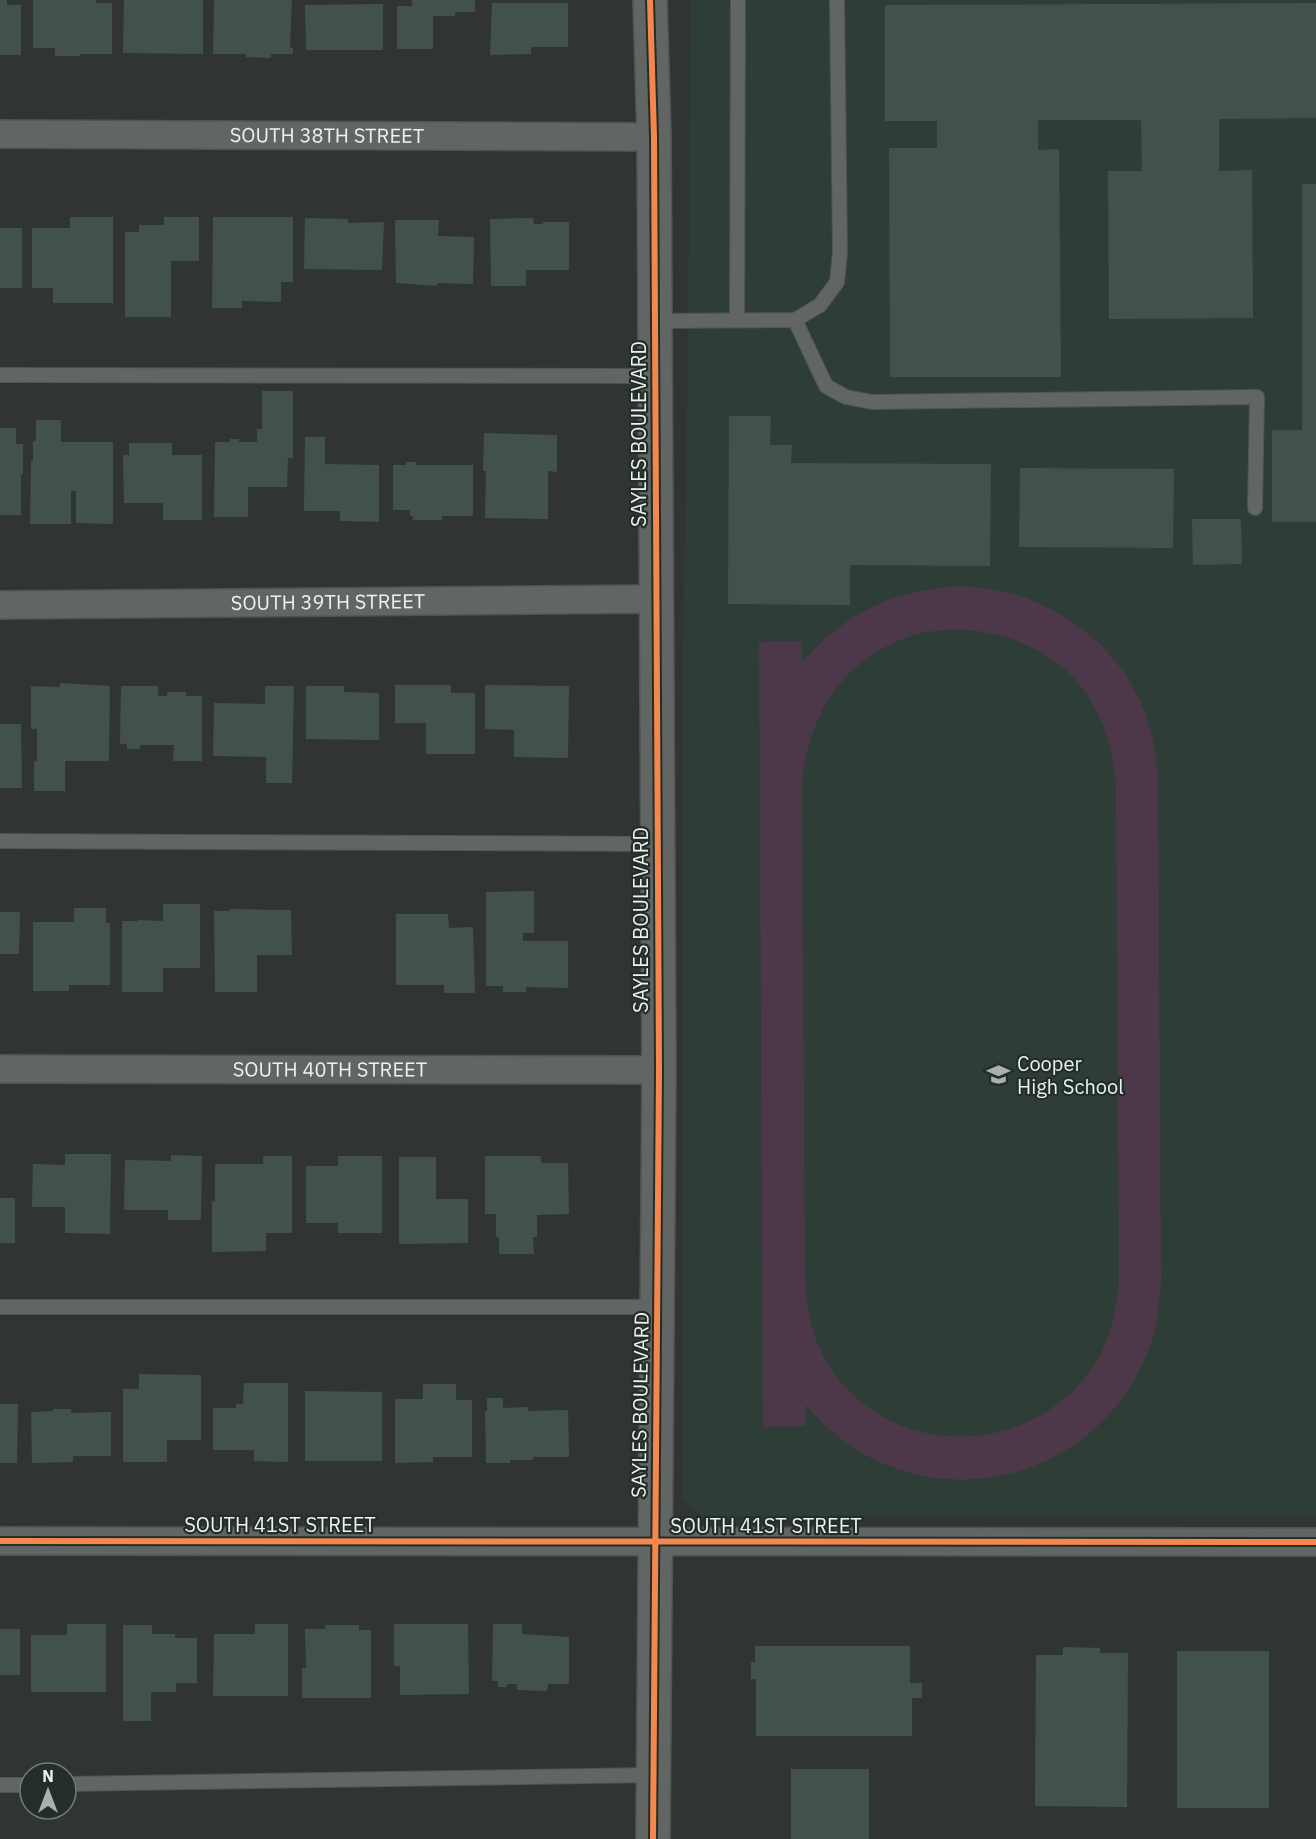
<svg xmlns="http://www.w3.org/2000/svg" width="1316" height="1839" font-family="'IBM Plex Sans',sans-serif">
  <style>
    .built { fill: #2e3e36 }
    .green { fill: #4d3849; fill-rule: evenodd }
    .building { fill: #43514b }
    .lines { fill: none; stroke-linecap: round; stroke-linejoin: round }
    .service-casing { stroke: #4f5451; stroke-width: 16 }
    .minor-casing { stroke: #4f5451; stroke-width: 30 }
    .tertiary-casing { stroke: #4f5451; stroke-width: 36 }
    .service { stroke: #616564; stroke-width: 14 }
    .minor { stroke: #616564; stroke-width: 27 }
    .tertiary { stroke: #616564; stroke-width: 33 }
    .cycleway-casing { stroke: #242e29; stroke-width: 10 }
    .cycleway { stroke: #f5874c; stroke-width: 6 }
    .labels { text-anchor: middle; stroke-width: 4.5; stroke-linejoin: round; paint-order: stroke }
    .street-label { font-size: 20px; fill: #ecf3ef; stroke: #242e29 }
    .poi-label { font-size: 20px; fill: #ecf3ef; stroke: #242e29; text-anchor: start }
  </style>
  <rect width="100%" height="100%" fill="#303533"/>
  <path class="built" d="M691,0H1316V1515L702,1517L683,1500V650L688,352Z"/>
  <path class="green" d="M958,586C969,587 980,587 990,589C1062,600 1129,654 1149,725C1155,744 1157,763 1158,783L1161,1280C1159,1301 1158,1323 1151,1343C1112,1458 982,1512 873,1459C847,1446 826,1427 806,1405V1426L763,1427L759,642L802,641V662C849,611 889,592 958,586ZM958,629C1052,635 1109,691 1116,784L1119,1281C1116,1314 1109,1347 1088,1374C1018,1464 875,1457 822,1353C811,1331 807,1307 805,1282L802,785C807,717 841,661 908,637C924,631 941,630 958,629Z"/>
  <g class="building">
    <path d="M0,0H7V5H21V55H0Z"/>
    <path d="M33,0H96V3H112V54H80V56H55V48H33Z"/>
    <path d="M124,0H203V54L123,53Z"/>
    <path d="M214,0H292L290,48H293V54H271V58L246,57V54H213Z"/>
    <path d="M412,0H475V12H455V16H433V49H397V6H412Z"/>
    <path d="M492,3H568V47H531V54L490,55Z"/>
    <path d="M1316,3V118L1219,119V171L1252,170L1253,318L1109,319L1108,171H1142L1141,120H1038V150L1059,149L1061,377H890L889,148H937V121H885V5Z"/>
    <path d="M383,4V50H306L305,5Z"/>
    <path d="M1302,184H1316V522H1272V430H1302Z"/>
    <path d="M70,217H113V303H53V288H32V228H70Z"/>
    <path d="M164,217H199V261H171V317H125V232H139V225H164Z"/>
    <path d="M213,217H293V282H281V302L242,301V308H212Z"/>
    <path d="M305,218L348,219V223L384,222L382,270L304,269Z"/>
    <path d="M533,218L534,224H543V222H569V270H526V286H491L490,219Z"/>
    <path d="M395,220H439L438,236L474,237L473,284L437,283V286L396,283Z"/>
    <rect x="0" y="228" width="22" height="60"/>
    <path d="M262,391H293V458H288L287,487H248V517H214L215,442H230V439H239V442H257V429H262Z"/>
    <path d="M729,416H771L770,445H792L791,463L991,464L990,566L850,565V605L728,604Z"/>
    <path d="M36,420H61V442H113V524L76,523V491H71V524H30L31,461H33V441H36Z"/>
    <path d="M0,428H16V444H23V474H21V515H0Z"/>
    <path d="M484,433L557,435V472L548,471V519L485,518L486,471H483Z"/>
    <path d="M305,437H325V464L379,465V522L340,521V511H304Z"/>
    <path d="M129,443H172V455H202V520H163V503H124L123,455H129Z"/>
    <path d="M406,462H416V465H473V516H442V520H413V516H410V510H393V465H406Z"/>
    <path d="M1020,468L1174,469L1173,548L1019,547Z"/>
    <path d="M1192,519H1241L1242,564L1193,565Z"/>
    <path d="M60,683L110,686L109,761H65V791H34V761H37V729H31V686L60,687Z"/>
    <path d="M395,685H451V693H475V754H426V723H395Z"/>
    <path d="M485,685L569,686L568,758L514,757V730L485,729Z"/>
    <path d="M121,686H158V696H167V692H186V696H202V761H173L174,745H140V749H127V744H120Z"/>
    <path d="M265,686H294L292,783H266V757L213,756L214,703L265,704Z"/>
    <path d="M306,686H344V692L379,693V740L306,739Z"/>
    <path d="M0,724H21L22,788H0Z"/>
    <path d="M534,891V933H523V941H568V988L526,987V992H503V986H486V892Z"/>
    <path d="M163,904H200V968H163V992H122V921H138V920L163,921Z"/>
    <path d="M74,908H106V923H110V985H69V991H33V922H74Z"/>
    <path d="M230,909L291,910L292,955H257V992H215L214,911H230Z"/>
    <path d="M0,912H20L19,954H0Z"/>
    <path d="M396,914H448L449,928L473,927L475,993H444V985H396Z"/>
    <path d="M65,1154H111L110,1234L65,1233V1207H32L33,1164L65,1165Z"/>
    <path d="M171,1155L202,1156L201,1220H168V1210H124L125,1160L171,1161Z"/>
    <path d="M263,1156H292V1233H266V1251L212,1252V1201H215V1164H263Z"/>
    <path d="M338,1156H382V1233H338V1223H306V1166H338Z"/>
    <path d="M485,1156H541V1163H568L569,1214L537,1215V1237H533L534,1254H499V1237H496V1214H485Z"/>
    <path d="M399,1157H436V1199H468V1243L399,1244Z"/>
    <rect x="0" y="1198" width="15" height="45"/>
    <path d="M139,1374L201,1375V1440H167V1462H123V1389H139Z"/>
    <path d="M244,1383H288V1462L254,1461V1450H213V1408H236V1404H243Z"/>
    <path d="M423,1384H456V1400H472V1457H433V1462L395,1463V1399H423Z"/>
    <path d="M305,1391L382,1392V1461H305Z"/>
    <path d="M487,1398H503V1408L528,1407V1411L568,1410L569,1457H533V1460H510V1463H486L485,1411H487Z"/>
    <path d="M0,1404H18L17,1463H0Z"/>
    <path d="M53,1409H71V1413L111,1412V1456H73V1462L32,1463L31,1412L53,1411Z"/>
    <path d="M67,1624H106V1692H31V1635H67Z"/>
    <path d="M255,1624H288V1696H213L214,1634H255Z"/>
    <path d="M394,1624H468L469,1694L400,1695V1666H394Z"/>
    <path d="M493,1624H522V1634L569,1637V1684H548L547,1691L517,1690V1684H507V1687H498V1681H492Z"/>
    <path d="M123,1625H152V1634H175V1638H197V1683H176V1692H151V1721H123Z"/>
    <path d="M325,1625H359V1630H371V1698H302V1668H306L305,1629H325Z"/>
    <rect x="0" y="1629" width="20" height="46"/>
    <path d="M755,1646H910V1683H922V1698H912V1736H756V1679H751V1662H755Z"/>
    <path d="M1063,1647L1100,1648V1653H1128L1127,1807L1035,1806L1036,1655H1063Z"/>
    <rect x="1177" y="1651" width="92" height="157"/>
    <rect x="791" y="1769" width="78" height="70"/>
  </g>
  <g class="lines">
    <defs>
      <g id="service">
        <path d="M737,320L738,0"/>
        <path d="M795,320L826,386L846,397L872,402L1257,397L1255,508"/>
        <path d="M655,321L795,320L820,305L837,282L840,252L837,0"/>
        <path d="M0,375L655,376"/>
        <path d="M0,841L658,844"/>
        <path d="M0,1307H657"/>
        <path d="M66,1784L654,1775"/>
        <path d="M0,1785H30"/>
      </g>
      <g id="minor">
        <path id="s1" d="M0,134L654,137"/>
        <path id="s2" d="M0,605L656,599"/>
        <path id="s3" d="M0,1069L659,1070"/>
        <path d="M0,1541L1316,1542"/>
      </g>
      <path id="tertiary" d="M650,0L654,137L659,1070L653,1839"/>
    </defs>
    <use href="#service" class="service-casing"/>
    <use href="#minor" class="minor-casing"/>
    <use href="#tertiary" class="tertiary-casing"/>
    <use href="#service" class="service"/>
    <use href="#minor" class="minor"/>
    <use href="#tertiary" class="tertiary"/>
    <defs>
      <g id="cycleway">
        <path d="M650,0L654,137L659,1070L653,1839"/>
        <path d="M0,1541L1316,1542"/>
      </g>
    </defs>
    <use href="#cycleway" class="cycleway-casing"/>
    <use href="#cycleway" class="cycleway"/>
  </g>
  <defs>
    <symbol id="school-bare" viewBox="-9 -9 18 18"><path d="M0-5L7-2L0 1L-7-2ZM-4 1L0 2.5L4 1V4Q0 6-4 4Z" fill="#aab0ad" stroke="#242e29" stroke-width="2.5" paint-order="stroke"/></symbol>
  </defs>
  <g fill-rule="evenodd">
    <use href="#school-bare" x="982" y="1058" width="33" height="33"/>
  </g>
  <g class="labels">
    <g class="street-label">
      <text dy="7" stroke="none"><textPath href="#s1" startOffset="327">SOUTH 38TH STREET</textPath></text>
      <text transform="translate(639 434) rotate(-90)" y="7">SAYLES BOULEVARD</text>
      <text dy="7" stroke="none"><textPath href="#s2" startOffset="328">SOUTH 39TH STREET</textPath></text>
      <text transform="translate(641 920) rotate(-90)" y="7">SAYLES BOULEVARD</text>
      <text dy="7" stroke="none"><textPath href="#s3" startOffset="330">SOUTH 40TH STREET</textPath></text>
      <text transform="translate(640 1405) rotate(-89)" y="7">SAYLES BOULEVARD</text>
      <text x="280" y="1532">SOUTH 41ST STREET</text>
      <text x="766" y="1533">SOUTH 41ST STREET</text>
    </g>
    <g class="poi-label">
      <text x="1017" y="1071">Cooper<tspan x="1017" dy="23">High School</tspan></text>
    </g>
  </g>
  <g transform="translate(48 1791)"><circle r="28" fill="#242e29" stroke="#747d78" stroke-width="1.5"/>
  <path d="M0-4.5L10 22L0 15L-10 22Z" fill="#aab0ad"/>
  <text y="-9" font-size="16" font-weight="bold" text-anchor="middle" fill="#ecf3ef">N</text>
  </g>
</svg>
